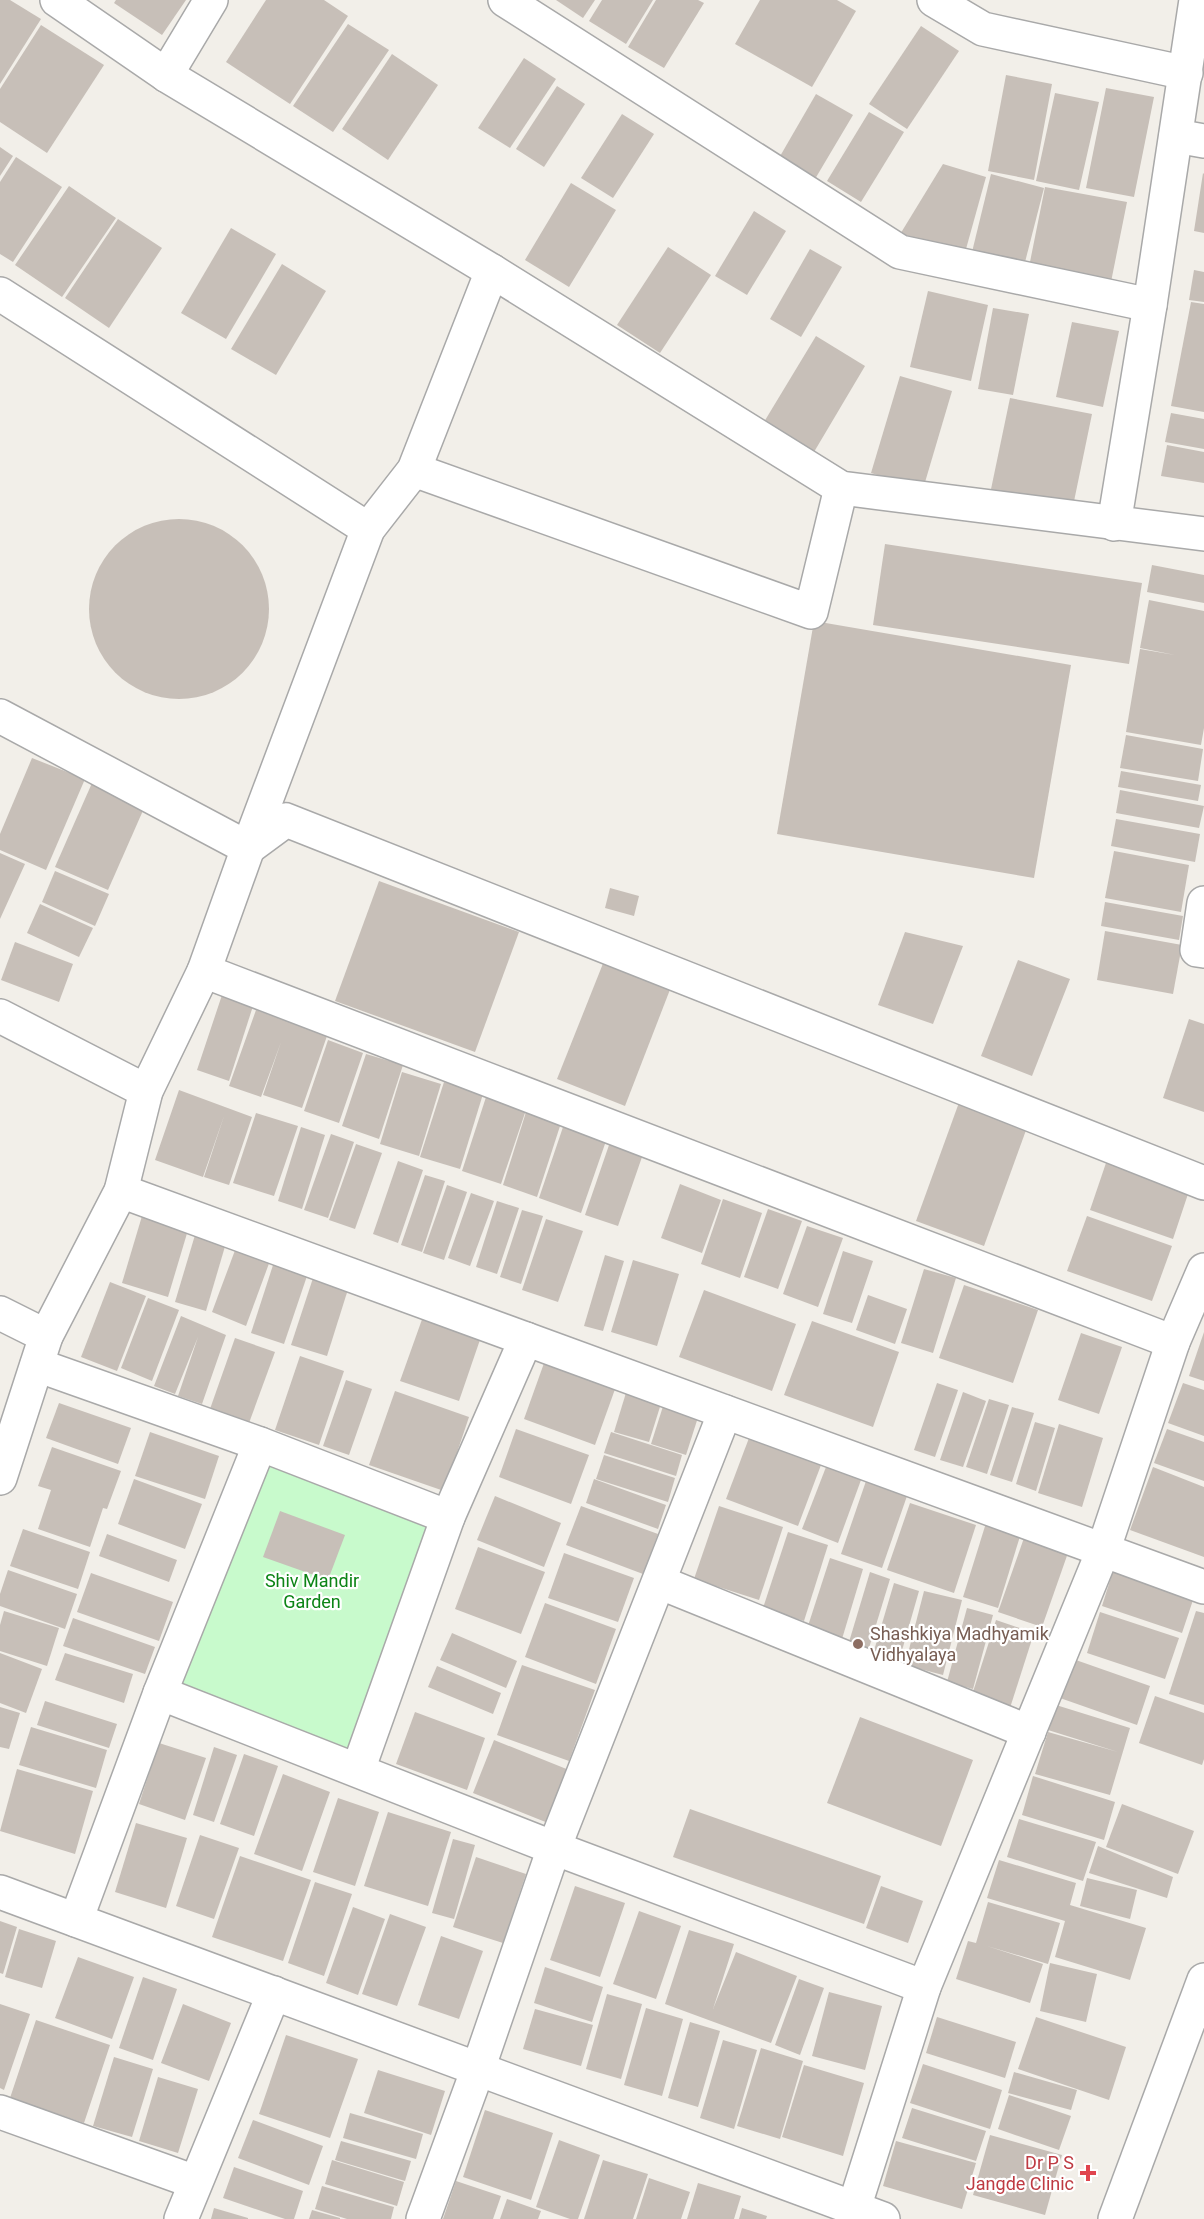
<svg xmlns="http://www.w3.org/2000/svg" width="1204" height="2219" font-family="Roboto,sans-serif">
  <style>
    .park { fill: #c8facc }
    .building { fill: #c7bfb8 }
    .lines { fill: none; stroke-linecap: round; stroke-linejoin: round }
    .street-casing { stroke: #a9a9a9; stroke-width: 36 }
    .street { stroke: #fff; stroke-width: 33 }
    .education-dot { fill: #8d6e63; stroke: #fff; stroke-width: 2 }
    .health-dot { fill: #e0444e; stroke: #fff; stroke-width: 2 }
    .labels { text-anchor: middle; stroke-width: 4.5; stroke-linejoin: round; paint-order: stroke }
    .park-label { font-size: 18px; fill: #0c8416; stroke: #fff }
    .education-label { font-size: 18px; fill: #785e54; stroke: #fff; text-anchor: start }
    .health-label { font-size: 18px; fill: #be3a42; stroke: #fff; text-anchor: end }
  </style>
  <rect width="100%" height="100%" fill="#f2efe9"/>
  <path class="park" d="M258,1460L440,1528L355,1752L174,1684Z"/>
  <g class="building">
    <path d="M0,0H10L41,19L0,84Z"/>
    <path d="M116,0H186L162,35L114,3Z"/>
    <path d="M266,0H324L348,16L290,104L226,62Z"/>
    <path d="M556,0H595L583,18Z"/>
    <path d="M602,0H653L626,44L589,21Z"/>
    <path d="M656,0H698L704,3L664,68L628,47Z"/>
    <path d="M760,0H837L856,11L812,87L735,44Z"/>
    <path d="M348,24L389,50L333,132L293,106Z"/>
    <path d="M41,25L104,65L47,153L0,122V89Z"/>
    <path d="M921,26L959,51L907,129L869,104Z"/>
    <path d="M392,54L438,85L388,160L342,129Z"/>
    <path d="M524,58L556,79L510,148L478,128Z"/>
    <path d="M1006,75L1052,84L1034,180L988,171Z"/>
    <path d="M557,86L585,104L544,167L516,149Z"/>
    <path d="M1106,88L1154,97L1134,197L1086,188Z"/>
    <path d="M1055,93L1099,102L1079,190L1036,181Z"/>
    <path d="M816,94L853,115L815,179L779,158Z"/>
    <path d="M869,112L904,132L861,202L827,181Z"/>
    <path d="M622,114L654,134L613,198L581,178Z"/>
    <path d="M0,147L13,156L0,176Z"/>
    <path d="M16,157L62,187L13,262L0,254V182Z"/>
    <path d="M943,164L986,177L966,249L899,236Z"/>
    <path d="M1203,173L1204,174V233L1194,231Z"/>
    <path d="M991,174L1044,188L1024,266L972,252Z"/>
    <path d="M571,183L616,210L569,287L525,260Z"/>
    <path d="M69,186L116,218L62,297L15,265Z"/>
    <path d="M1045,187L1127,202L1111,282L1029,267Z"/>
    <path d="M754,211L786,231L747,295L715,276Z"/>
    <path d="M118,219L162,248L109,328L65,298Z"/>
    <path d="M231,228L276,254L226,339L181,313Z"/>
    <path d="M668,247L711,275L660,353L617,325Z"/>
    <path d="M810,249L842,267L801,337L770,319Z"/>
    <path d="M282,264L326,291L276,375L231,349Z"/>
    <path d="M1194,270L1204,272V302L1189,300Z"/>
    <path d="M928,291L988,305L971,381L910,367Z"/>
    <path d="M1191,302L1204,304V412L1171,406Z"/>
    <path d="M993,308L1029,314L1013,395L978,389Z"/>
    <path d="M1072,322L1119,331L1103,407L1056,397Z"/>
    <path d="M816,336L865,366L814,452L764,422Z"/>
    <path d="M900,376L952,391L923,489L871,473Z"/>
    <path d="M1010,398L1092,414L1072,511L990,494Z"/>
    <path d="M1171,413L1204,419V449L1165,442Z"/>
    <path d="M1167,445L1204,452V483L1161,476Z"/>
    <circle cx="179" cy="609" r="90"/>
    <path d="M885,544L1142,583L1129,664L873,625Z"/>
    <path d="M1152,565L1204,575V603L1147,592Z"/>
    <path d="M1149,600L1204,611V728L1201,745L1126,732L1140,649L1175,655L1140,648Z"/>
    <path d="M814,621L1071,665L1034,878L777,834Z"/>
    <path d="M1126,735L1203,749L1198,781L1120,768Z"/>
    <path d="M32,758L85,779L46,870L0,850V834Z"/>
    <path d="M1121,771L1201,785L1198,801L1118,787Z"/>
    <path d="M92,783L145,806L108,890L55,867Z"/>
    <path d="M1120,790L1204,806L1199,828L1116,813Z"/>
    <path d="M1116,819L1200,834L1195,862L1111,846Z"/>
    <path d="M1114,851L1189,865L1181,912L1105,898Z"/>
    <path d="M0,853L25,864L0,919Z"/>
    <path d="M55,871L109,894L95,926L42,902Z"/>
    <path d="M379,881L519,932L475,1052L335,1001Z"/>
    <path d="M610,888L639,896L634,916L605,908Z"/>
    <path d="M1105,902L1183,916L1179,940L1101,926Z"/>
    <path d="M40,904L93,928L79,957L27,933Z"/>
    <path d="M1105,931L1182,945L1173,994L1097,980Z"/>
    <path d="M905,932L963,946L933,1024L878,1005Z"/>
    <path d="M15,942L73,964L59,1002L1,980Z"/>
    <path d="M1018,960L1070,979L1032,1076L981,1056Z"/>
    <path d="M604,961L671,987L625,1106L557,1079Z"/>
    <path d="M222,995L253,1006L229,1081L197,1070Z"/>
    <path d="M256,1010L327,1036L302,1108L263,1095L281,1042L261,1097L229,1086Z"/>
    <path d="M1189,1019L1204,1024V1112L1163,1098Z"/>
    <path d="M328,1040L363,1053L339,1123L304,1111Z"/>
    <path d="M366,1054L403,1065L379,1139L342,1126Z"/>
    <path d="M402,1072L441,1084L419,1156L380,1144Z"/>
    <path d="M444,1082L483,1094L460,1169L420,1157Z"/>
    <path d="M179,1090L252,1117L229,1185L204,1177L224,1116L203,1177L155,1160Z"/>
    <path d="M487,1094L527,1107L501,1184L462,1171Z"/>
    <path d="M961,1097L1029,1122L984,1246L916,1221Z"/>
    <path d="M526,1112L561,1123L537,1197L503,1185Z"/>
    <path d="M256,1113L298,1126L274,1196L233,1183Z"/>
    <path d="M301,1127L325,1135L302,1209L278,1201Z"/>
    <path d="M563,1127L606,1141L581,1213L539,1198Z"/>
    <path d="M331,1134L354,1142L328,1218L304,1210Z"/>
    <path d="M356,1144L382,1153L355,1229L329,1220Z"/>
    <path d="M609,1145L642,1157L618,1226L585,1215Z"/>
    <path d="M1107,1160L1190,1188L1173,1239L1090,1210Z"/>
    <path d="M398,1161L423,1170L398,1243L373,1234Z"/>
    <path d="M425,1175L445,1181L422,1252L401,1245Z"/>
    <path d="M680,1184L721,1200L702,1253L661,1238Z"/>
    <path d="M447,1185L467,1192L444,1260L423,1253Z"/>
    <path d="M471,1193L494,1201L470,1266L448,1258Z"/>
    <path d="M723,1199L762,1213L740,1278L701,1264Z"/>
    <path d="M497,1201L519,1208L497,1274L476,1267Z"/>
    <path d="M768,1209L802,1221L778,1289L744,1277Z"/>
    <path d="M522,1210L543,1216L521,1284L500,1277Z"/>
    <path d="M142,1216L188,1230L168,1297L122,1283Z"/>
    <path d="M1087,1216L1172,1246L1152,1301L1067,1271Z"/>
    <path d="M546,1219L583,1231L558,1302L522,1290Z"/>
    <path d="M807,1226L843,1238L818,1307L783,1294Z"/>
    <path d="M195,1235L226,1243L206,1311L175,1302Z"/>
    <path d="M237,1245L271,1258L246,1326L212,1312Z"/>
    <path d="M843,1251L873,1261L852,1323L823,1314Z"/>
    <path d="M605,1255L624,1261L603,1331L584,1326Z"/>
    <path d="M633,1260L679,1274L657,1346L611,1332Z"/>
    <path d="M274,1262L308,1273L284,1344L251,1333Z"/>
    <path d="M924,1269L956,1278L933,1353L901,1343Z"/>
    <path d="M315,1272L350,1283L327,1356L291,1345Z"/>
    <path d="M110,1282L146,1296L117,1371L81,1357Z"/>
    <path d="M964,1285L1038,1310L1013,1383L939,1358Z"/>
    <path d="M704,1290L796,1324L772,1391L679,1357Z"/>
    <path d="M868,1295L907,1309L895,1344L856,1330Z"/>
    <path d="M148,1298L179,1310L152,1381L121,1368Z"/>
    <path d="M425,1311L483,1331L459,1401L400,1381Z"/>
    <path d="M181,1316L226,1335L202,1404L178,1396L198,1337L175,1394L154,1386Z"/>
    <path d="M812,1321L899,1352L873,1427L784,1395Z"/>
    <path d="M1204,1332V1381L1189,1376Z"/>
    <path d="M1081,1333L1122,1347L1099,1414L1058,1400Z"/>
    <path d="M235,1338L275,1352L249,1423L210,1409Z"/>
    <path d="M548,1352L619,1378L595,1445L524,1419Z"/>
    <path d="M300,1356L344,1371L319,1445L275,1430Z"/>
    <path d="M346,1380L372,1389L349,1455L323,1446Z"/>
    <path d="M629,1383L664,1394L649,1442L614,1432Z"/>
    <path d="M937,1383L958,1390L935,1457L914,1450Z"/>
    <path d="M1183,1383L1204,1390V1436L1168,1423Z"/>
    <path d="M395,1391L469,1417L444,1491L369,1465Z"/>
    <path d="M963,1392L986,1401L963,1467L940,1460Z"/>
    <path d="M989,1399L1009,1405L987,1474L966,1467Z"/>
    <path d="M665,1400L700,1411L686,1455L651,1444Z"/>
    <path d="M59,1403L131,1428L118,1464L46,1438Z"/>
    <path d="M1012,1407L1034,1413L1012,1482L990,1475Z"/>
    <path d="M1035,1422L1055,1428L1036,1491L1016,1484Z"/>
    <path d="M1059,1424L1103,1438L1082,1507L1038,1493Z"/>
    <path d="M516,1429L589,1455L571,1504L499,1477Z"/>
    <path d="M1167,1429L1204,1442V1481L1154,1463Z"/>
    <path d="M752,1430L824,1457L798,1526L726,1499Z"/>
    <path d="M150,1432L219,1456L205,1499L135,1476Z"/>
    <path d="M611,1432L682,1455L676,1476L604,1453Z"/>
    <path d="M52,1447L121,1471L107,1509L103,1508L90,1547L38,1529L51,1490L38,1486Z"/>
    <path d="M604,1455L675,1478L668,1502L596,1479Z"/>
    <path d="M826,1467L861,1480L838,1543L802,1529Z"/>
    <path d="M1153,1467L1204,1487V1557L1130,1530Z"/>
    <path d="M134,1479L202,1504L185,1549L118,1524Z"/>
    <path d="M594,1479L666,1505L658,1529L586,1503Z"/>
    <path d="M866,1481L907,1496L882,1568L841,1554Z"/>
    <path d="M495,1496L561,1523L544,1567L477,1540Z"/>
    <path d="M910,1503L976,1525L954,1593L887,1570Z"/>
    <path d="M581,1506L658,1534L643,1574L566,1545Z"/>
    <path d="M719,1506L783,1527L759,1600L694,1579Z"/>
    <path d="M280,1511L345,1535L328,1580L263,1557Z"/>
    <path d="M986,1523L1021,1533L998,1608L963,1597Z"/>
    <path d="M23,1529L90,1552L78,1589L10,1566Z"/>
    <path d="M788,1532L828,1545L804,1621L763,1608Z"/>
    <path d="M107,1534L177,1560L169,1582L99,1556Z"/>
    <path d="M1025,1535L1069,1550L1042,1627L998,1612Z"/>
    <path d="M478,1547L545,1572L521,1634L455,1609Z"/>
    <path d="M564,1553L634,1578L618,1622L548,1598Z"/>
    <path d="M830,1558L863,1569L842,1639L807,1629Z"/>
    <path d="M8,1570L77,1594L65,1629L0,1606V1594Z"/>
    <path d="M1113,1571L1194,1597L1182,1633L1102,1606Z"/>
    <path d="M870,1572L890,1579L869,1648L849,1642Z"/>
    <path d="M91,1573L173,1602L159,1641L77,1612Z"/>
    <path d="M894,1583L919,1591L899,1661L873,1654Z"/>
    <path d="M924,1591L962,1600L943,1675L905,1665Z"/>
    <path d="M545,1603L616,1629L596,1684L525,1657Z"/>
    <path d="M967,1608L993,1615L973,1689L947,1682Z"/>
    <path d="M4,1611L59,1628L47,1666L0,1651V1625Z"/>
    <path d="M1196,1611L1204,1613V1705L1169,1694Z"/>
    <path d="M1100,1612L1179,1638L1165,1679L1087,1653Z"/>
    <path d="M73,1618L155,1647L145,1674L63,1646Z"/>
    <path d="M996,1620L1034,1633L1009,1711L971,1698Z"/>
    <path d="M452,1633L517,1661L506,1688L440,1660Z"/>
    <path d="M0,1653L42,1669L26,1713L0,1703Z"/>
    <path d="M65,1653L133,1674L124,1703L55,1680Z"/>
    <path d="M1073,1659L1150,1686L1137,1725L1060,1698Z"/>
    <path d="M522,1665L595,1690L569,1761L497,1735Z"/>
    <path d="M437,1666L501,1693L493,1714L428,1687Z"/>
    <path d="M1155,1696L1204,1713V1759L1202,1765L1139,1743Z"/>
    <path d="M45,1701L117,1724L109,1748L37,1725Z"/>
    <path d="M1056,1705L1130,1728L1110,1795L1035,1774L1048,1732L1118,1752L1048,1730Z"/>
    <path d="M0,1707L20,1713L9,1749L0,1747Z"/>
    <path d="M415,1712L485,1738L467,1790L396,1764Z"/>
    <path d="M860,1717L973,1760L941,1846L827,1803Z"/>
    <path d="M31,1727L107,1750L96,1788L19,1765Z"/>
    <path d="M494,1740L569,1770L548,1823L473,1793Z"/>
    <path d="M159,1743L206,1758L185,1820L139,1804Z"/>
    <path d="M214,1747L237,1755L214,1822L193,1815Z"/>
    <path d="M244,1754L278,1766L254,1836L220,1824Z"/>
    <path d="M17,1769L93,1791L75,1854L0,1831Z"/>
    <path d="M283,1774L330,1792L302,1871L254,1854Z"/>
    <path d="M1033,1776L1115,1802L1104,1840L1022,1815Z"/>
    <path d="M338,1798L379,1812L355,1886L313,1872Z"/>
    <path d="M1122,1804L1194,1831L1178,1874L1106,1847Z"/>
    <path d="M690,1809L881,1876L864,1924L673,1857Z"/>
    <path d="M388,1812L451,1832L428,1906L364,1886Z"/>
    <path d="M1019,1819L1096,1842L1083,1881L1007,1857Z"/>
    <path d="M136,1823L187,1838L166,1908L115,1892Z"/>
    <path d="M200,1835L239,1848L214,1919L176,1906Z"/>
    <path d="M453,1839L475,1845L454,1919L432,1913Z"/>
    <path d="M1098,1846L1173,1877L1167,1898L1089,1873Z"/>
    <path d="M240,1856L311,1880L283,1961L212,1937Z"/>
    <path d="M476,1857L526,1874L503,1943L453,1927Z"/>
    <path d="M999,1860L1076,1883L1070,1905L1146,1928L1130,1980L1055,1957L1065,1921L987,1898Z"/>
    <path d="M1087,1878L1137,1890L1130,1919L1080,1906Z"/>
    <path d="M315,1882L352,1894L324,1976L288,1963Z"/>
    <path d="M575,1886L625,1903L600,1977L550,1960Z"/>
    <path d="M881,1886L923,1901L908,1943L866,1928Z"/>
    <path d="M988,1902L1060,1923L1048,1964L987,1946L1043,1964L1030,2003L956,1979L968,1941L976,1943Z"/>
    <path d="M353,1907L385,1919L358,1995L326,1983Z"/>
    <path d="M639,1911L681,1926L656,1999L613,1984Z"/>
    <path d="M390,1914L426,1927L397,2006L362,1994Z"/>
    <path d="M0,1921L17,1927L3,1974L0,1973Z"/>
    <path d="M19,1929L56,1941L42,1988L5,1977Z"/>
    <path d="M689,1930L734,1944L713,2009L736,1952L797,1976L771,2043L665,2004Z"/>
    <path d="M441,1936L483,1951L459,2019L418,2005Z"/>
    <path d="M78,1957L134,1977L112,2039L55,2018Z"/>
    <path d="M1050,1963L1097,1974L1086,2022L1040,2011Z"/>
    <path d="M545,1967L603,1987L592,2022L534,2003Z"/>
    <path d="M143,1977L177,1989L153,2060L119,2048Z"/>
    <path d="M799,1979L824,1988L800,2055L775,2045Z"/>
    <path d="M829,1992L882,2006L865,2070L812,2056Z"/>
    <path d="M607,1994L642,2004L621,2079L586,2069Z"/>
    <path d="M0,2004L30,2014L4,2090L0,2088Z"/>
    <path d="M183,2004L231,2023L209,2081L161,2063Z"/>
    <path d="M646,2008L683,2019L662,2096L624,2085Z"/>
    <path d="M535,2009L593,2025L581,2066L523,2049Z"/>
    <path d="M937,2017L1016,2042L1005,2078L926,2053Z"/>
    <path d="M1036,2017L1126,2047L1109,2100L1018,2069Z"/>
    <path d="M36,2020L110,2045L84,2123L10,2098Z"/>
    <path d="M690,2022L720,2031L698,2107L668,2098Z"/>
    <path d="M286,2035L358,2059L330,2138L259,2114Z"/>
    <path d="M723,2040L757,2050L734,2129L700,2118Z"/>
    <path d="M761,2048L803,2061L780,2139L737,2126Z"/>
    <path d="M114,2057L153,2069L132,2137L93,2126Z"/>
    <path d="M923,2064L1002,2090L990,2129L910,2103Z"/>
    <path d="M804,2065L864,2083L843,2156L782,2137Z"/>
    <path d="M378,2070L445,2091L431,2135L364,2113Z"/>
    <path d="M1014,2072L1077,2090L1071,2110L1008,2093Z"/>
    <path d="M158,2077L198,2089L178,2153L139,2141Z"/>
    <path d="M1009,2095L1071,2116L1059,2150L998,2129Z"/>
    <path d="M912,2108L986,2131L976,2161L902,2138Z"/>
    <path d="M485,2110L553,2133L531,2200L463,2177Z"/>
    <path d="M350,2113L423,2134L416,2159L343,2138Z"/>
    <path d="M253,2120L323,2146L309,2185L238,2158Z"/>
    <path d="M990,2135L1062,2155L1045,2215L973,2195Z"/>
    <path d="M559,2140L600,2155L578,2219H570L536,2207Z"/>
    <path d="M341,2141L411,2161L405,2181L335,2160Z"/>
    <path d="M896,2141L976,2163L962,2209L883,2186Z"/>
    <path d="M332,2160L404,2182L397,2206L325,2184Z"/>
    <path d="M603,2160L648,2174L633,2219H584Z"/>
    <path d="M234,2167L303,2191L294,2219H285L223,2198Z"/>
    <path d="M649,2178L690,2192L681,2219H636Z"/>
    <path d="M456,2181L501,2196L493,2219H443Z"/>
    <path d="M698,2183L741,2196L734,2219H687Z"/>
    <path d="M322,2186L394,2207L391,2219H347L315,2209Z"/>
    <path d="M507,2199L541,2211L538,2219H500Z"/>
    <path d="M214,2208L248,2218V2219H211Z"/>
    <path d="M742,2208L767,2216L766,2219H739Z"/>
    <path d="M312,2210L340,2218V2219H309Z"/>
  </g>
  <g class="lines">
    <defs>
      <g id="street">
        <path d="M57,0L166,75L492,271L841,488L1204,534"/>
        <path d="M505,0L900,252L1150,305"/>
        <path d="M934,0L983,29L1186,73"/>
        <path d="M166,75L211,0"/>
        <path d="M1176,136L1204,141"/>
        <path d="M0,294L368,529"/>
        <path d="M414,470L811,612L841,488"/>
        <path d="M1114,524L1150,305L1196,0"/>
        <path d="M0,716L248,848"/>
        <path d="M248,848L286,820L1204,1183"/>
        <path d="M1204,903L1197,950L1204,951"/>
        <path d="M204,971L1173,1342"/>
        <path d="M0,1016L146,1091"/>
        <path d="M121,1191L1204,1587"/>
        <path d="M0,1313L46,1336"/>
        <path d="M37,1365L260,1444L448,1517"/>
        <path d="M0,1478L46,1336L121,1191L146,1091L204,971L248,848L368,529L414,470L492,271"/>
        <path d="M659,1582L1029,1732"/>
        <path d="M160,1693L554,1848L924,1987"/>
        <path d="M358,1770L448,1517L526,1339"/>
        <path d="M0,1892L883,2219"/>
        <path d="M76,1920L160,1693L260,1444"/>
        <path d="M0,2112L195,2182"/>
        <path d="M854,2208L924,1987L1103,1551L1173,1342L1204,1270"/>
        <path d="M181,2219L274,1993"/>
        <path d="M423,2219L478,2069L554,1848L725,1412"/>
        <path d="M1115,2219L1204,1980"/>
      </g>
    </defs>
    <use href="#street" class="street-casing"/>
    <use href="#street" class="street"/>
  </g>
  <circle class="education-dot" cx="858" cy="1644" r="6"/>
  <path class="health-dot" d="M1085 2164h6v6h6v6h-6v6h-6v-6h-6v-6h6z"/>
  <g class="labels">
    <g class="park-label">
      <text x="312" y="1587">Shiv Mandir<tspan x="312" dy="21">Garden</tspan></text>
    </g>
    <g class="education-label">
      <text x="870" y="1640">Shashkiya Madhyamik<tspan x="870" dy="21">Vidhyalaya</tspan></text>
    </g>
    <g class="health-label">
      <text x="1074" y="2169">Dr P S<tspan x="1074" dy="21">Jangde Clinic</tspan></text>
    </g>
  </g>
</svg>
